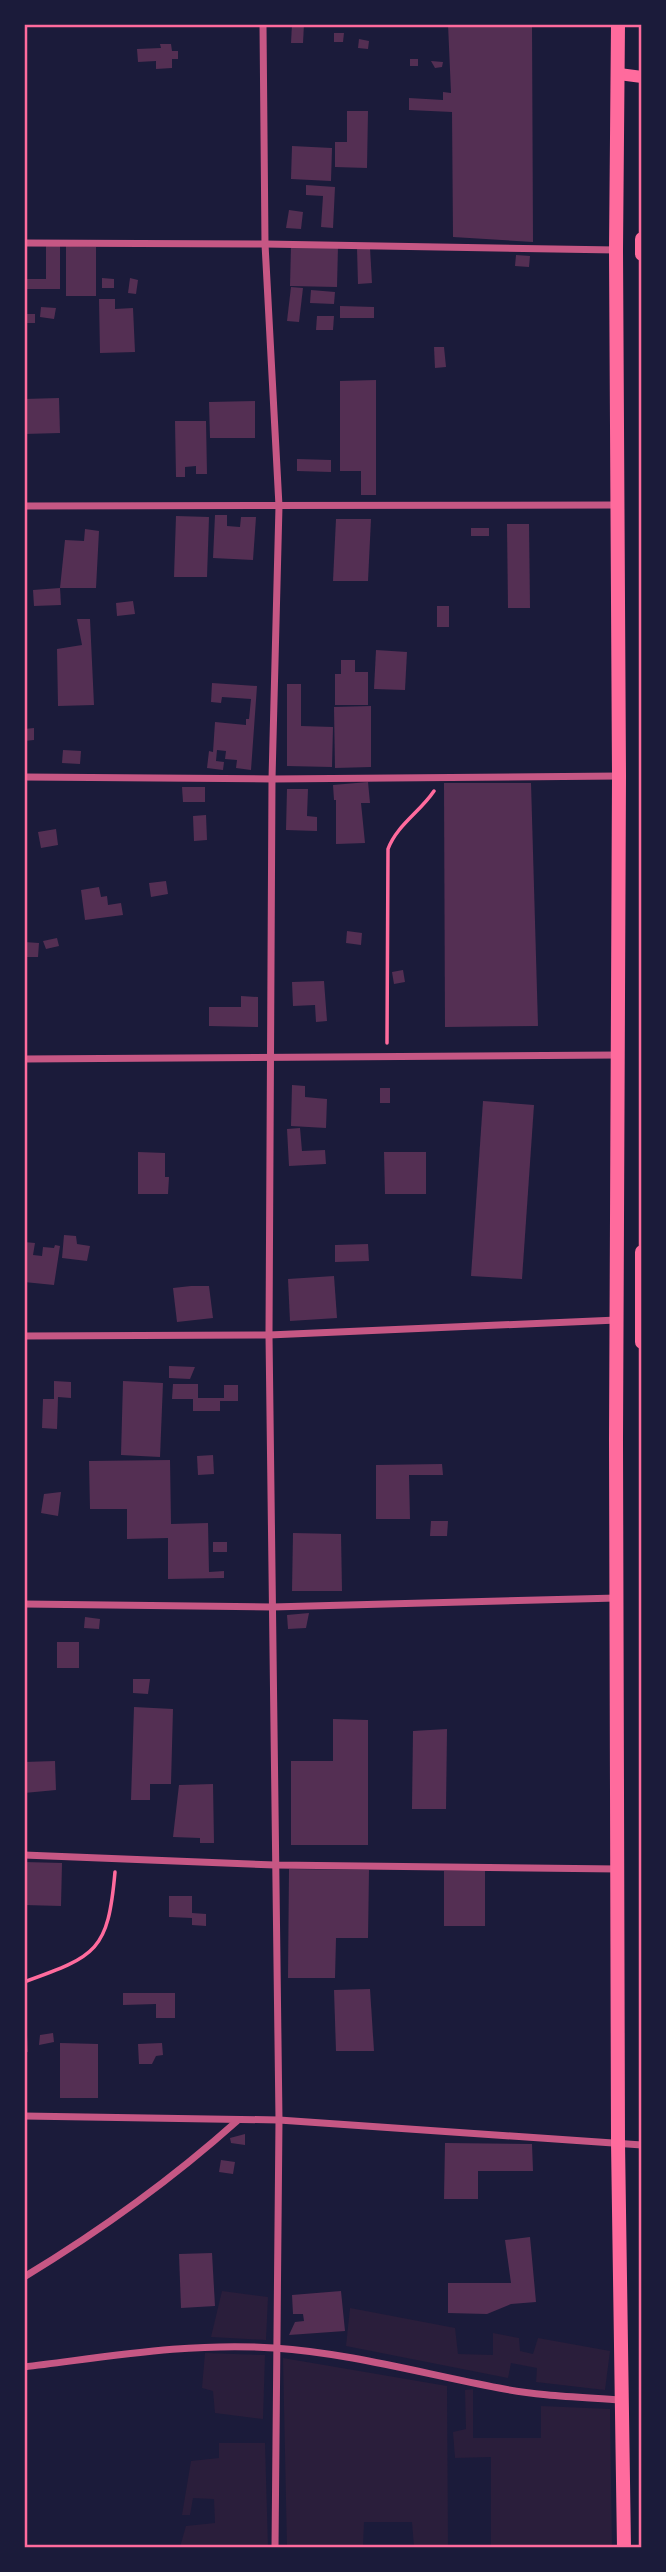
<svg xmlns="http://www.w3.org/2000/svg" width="666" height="2572" font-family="Helvetica,sans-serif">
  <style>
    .green { fill: #2a1e3b }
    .building { fill: #542f53 }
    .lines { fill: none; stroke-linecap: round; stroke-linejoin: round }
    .path { stroke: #ff6b9d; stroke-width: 3.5 }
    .minor { stroke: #c65784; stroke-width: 7 }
    .primary { stroke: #ff6b9d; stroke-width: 12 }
    .trunk { stroke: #ff6b9d; stroke-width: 14 }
    .neatline { fill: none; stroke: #ff6b9d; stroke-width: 2.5 }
  </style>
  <rect width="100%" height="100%" fill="#1b1b3a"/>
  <g class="green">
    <path d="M222,2291L268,2297L266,2340L211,2337Z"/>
    <path d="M350,2308L455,2328L458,2354L493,2355V2333L519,2338L520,2351L533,2354L538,2338L610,2351L605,2390L536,2382L537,2368L511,2363L508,2378L346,2346Z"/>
    <path d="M205,2353L265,2355L263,2419L215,2413L213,2391L202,2388Z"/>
    <path d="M283,2358L447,2386L448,2547H414L412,2522H364L363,2547H287Z"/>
    <path d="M473,2389V2438H541V2406L610,2409L612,2547H491V2457L455,2458L453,2432L466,2429L465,2390Z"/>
    <path d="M219,2443H265L268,2547H180L186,2526L215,2523L214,2499L193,2498L190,2515H182L191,2461L219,2458Z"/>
  </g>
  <g class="building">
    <path d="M292,24H304L303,43H291Z"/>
    <path d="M448,24H532L533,242L453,237L452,112L409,110V98L443,100V92L451,93Z"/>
    <path d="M334,33H344L343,42H334Z"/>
    <path d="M359,39L369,41L368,49L358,48Z"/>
    <path d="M160,44H171L172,51H178V59H172V68L156,69V61L138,62L137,49L161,48Z"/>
    <rect x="410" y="59" width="8" height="7"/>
    <path d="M431,61L443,62L442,67L435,68Z"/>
    <path d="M347,111H368L367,168L335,167V142H347Z"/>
    <path d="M292,146L332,148L331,181L291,179Z"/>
    <path d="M306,185L335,187L333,228L321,227L323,196L306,195Z"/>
    <path d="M289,210L303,212L301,229L286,228Z"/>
    <path d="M60,245V289H24V279H46V246Z"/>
    <path d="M66,246L96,247V296H66Z"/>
    <path d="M291,246H338L337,287L290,286Z"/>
    <path d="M357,248H370L372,283L358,284Z"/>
    <path d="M516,255L530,256L529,267L515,266Z"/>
    <path d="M102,278L114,279V288H102Z"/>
    <path d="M130,278L138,280L136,294L128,293Z"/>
    <path d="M291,287L303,288L299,322L287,321Z"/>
    <path d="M311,290L335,292L334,304L310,303Z"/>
    <path d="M99,299H115V309L133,308L135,352L100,353Z"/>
    <path d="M340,306L374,307V318H340Z"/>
    <path d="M41,307L56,308L54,319L40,317Z"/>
    <rect x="24" y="314" width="11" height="9"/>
    <path d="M317,316H334L333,330H316Z"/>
    <path d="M434,347H444L446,367L435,368Z"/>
    <path d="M376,380V495H361V471H340V381Z"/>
    <path d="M59,398L60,433L24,434V399Z"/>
    <path d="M255,401V438H210L209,402Z"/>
    <path d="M175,421H206L207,474H196V466L185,467V477H176Z"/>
    <path d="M297,459L331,460V472L297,471Z"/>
    <path d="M215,515H227V526L240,527L241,517H256L253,560L213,558Z"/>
    <path d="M176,516L209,517L207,577H174Z"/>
    <path d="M336,519H371L368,581H333Z"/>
    <path d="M507,524H529L530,608H508Z"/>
    <rect x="471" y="528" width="18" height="8"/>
    <path d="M85,529L99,531L96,588H60L65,540L84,541Z"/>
    <path d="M60,588L61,605L34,606L33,590Z"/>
    <path d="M133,601L135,614L117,616L116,603Z"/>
    <rect x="437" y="606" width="12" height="21"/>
    <path d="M77,619H90L94,705L58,706L57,649L82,645Z"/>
    <path d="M376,650L407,652L405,690L374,689Z"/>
    <path d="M341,660H355V672H368V705H335V674H341Z"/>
    <path d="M212,683L257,686L251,770L236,768L237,760L225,759L226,751L217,750L216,761L224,762L223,770L207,768L209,751L213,752L215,722L246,725V719H249L251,699L222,697L221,703L211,702Z"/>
    <path d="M287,684H301V726L333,727L332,767L287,766Z"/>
    <path d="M371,706V767L335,768L334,707Z"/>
    <path d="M34,728V740L24,741V729Z"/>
    <path d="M63,750L81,751L80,764L62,763Z"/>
    <path d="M368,782L370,803H361L365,843L336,844V800H334L333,785Z"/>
    <path d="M444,783H531L538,1026L445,1027Z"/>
    <path d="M182,787H205V802H183Z"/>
    <path d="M287,789H308L307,816L317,817V831L286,830Z"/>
    <path d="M206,815L207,840L194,841L193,816Z"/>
    <path d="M56,829L58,845L41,848L38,832Z"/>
    <path d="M166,881L168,894L151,897L149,883Z"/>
    <path d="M99,887L101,897L107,896L108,905L121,903L123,915L85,920L81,890Z"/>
    <path d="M347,931L362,933L361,945L346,943Z"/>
    <path d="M57,938L59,946L46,949L43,941Z"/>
    <path d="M24,942L39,943L38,957H27V967H24Z"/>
    <path d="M403,970L405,982L394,984L392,972Z"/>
    <path d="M324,981L327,1021L316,1022L315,1005L293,1006L292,982Z"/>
    <path d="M241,996L258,997V1027L209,1026V1007H241Z"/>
    <path d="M292,1085L305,1086V1097L327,1099L326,1128L291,1126Z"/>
    <rect x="380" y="1088" width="10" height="15"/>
    <path d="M483,1101L534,1105L522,1279L471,1276Z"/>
    <path d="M300,1128L302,1151L325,1150L326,1164L289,1166L287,1129Z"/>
    <path d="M138,1152L165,1153V1177H169L168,1194H138Z"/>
    <path d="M384,1152H426V1194H385Z"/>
    <path d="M64,1235L76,1236L77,1244L90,1246L87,1261L62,1258Z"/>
    <path d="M24,1242L35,1243L33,1255L42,1256L43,1247L54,1248L55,1245L60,1246L54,1285L24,1282Z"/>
    <path d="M368,1244L369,1261L335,1262V1245Z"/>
    <path d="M334,1276L337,1318L290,1321L288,1279Z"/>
    <path d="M191,1286H209L213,1318L177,1322L173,1288Z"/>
    <path d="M169,1366L195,1367L190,1379L169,1378Z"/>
    <path d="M54,1381L71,1382V1398L58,1397L57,1429L42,1428L43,1399H54Z"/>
    <path d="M123,1381L163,1383L160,1457L121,1455Z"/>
    <path d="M173,1384H198V1398H224V1385H238V1401H220V1411H193V1399H172Z"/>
    <path d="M213,1455L214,1474L198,1475L197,1456Z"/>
    <path d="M170,1460L171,1524L208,1523L209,1572L224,1571V1578L168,1579V1538L127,1539V1509H90L89,1461Z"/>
    <path d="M442,1464L443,1475H409L410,1519H376V1465Z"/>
    <path d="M61,1492L58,1516L41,1513L44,1494Z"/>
    <path d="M431,1521H448L447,1536H430Z"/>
    <path d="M293,1533L341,1534L342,1591H292Z"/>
    <rect x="213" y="1542" width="14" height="10"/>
    <path d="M309,1613L306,1628L288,1629L287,1615Z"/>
    <path d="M85,1617L100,1619L99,1629L84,1628Z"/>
    <rect x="57" y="1642" width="22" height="26"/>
    <path d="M133,1679H150L148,1694L133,1693Z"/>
    <path d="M134,1707L173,1709L171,1784H150V1800H131Z"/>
    <path d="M333,1719L368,1720V1845H291V1761H333Z"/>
    <path d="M447,1729L446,1809H412L413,1731Z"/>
    <path d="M55,1761L56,1790L24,1793V1762Z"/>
    <path d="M213,1784L214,1843H200V1838L173,1837L179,1785Z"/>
    <path d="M24,1862L62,1863L61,1906L24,1905Z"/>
    <path d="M289,1869L369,1870L368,1938H336L335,1978H288Z"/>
    <rect x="444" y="1871" width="41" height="55"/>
    <path d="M169,1896H192V1913L206,1914V1926L192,1925V1918L169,1917Z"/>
    <path d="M370,1989L374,2051H336L334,1990Z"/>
    <path d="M123,1993H175V2018H156V2004L123,2005Z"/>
    <path d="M53,2033L54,2042L39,2045L40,2035Z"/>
    <path d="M24,2035H27L28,2052H24Z"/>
    <path d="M60,2043L98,2044V2098H60Z"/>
    <path d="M162,2043L163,2055L156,2056L152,2064H139L138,2044Z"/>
    <path d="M245,2134V2145L231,2143L230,2138Z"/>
    <path d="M445,2143L532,2144L533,2171H478V2199H444Z"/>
    <path d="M221,2160L235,2162L233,2174L219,2172Z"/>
    <path d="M530,2237L536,2302L511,2304L487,2314L448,2313V2283H511L505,2240Z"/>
    <path d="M212,2253L215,2306L181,2308L179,2254Z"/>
    <path d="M341,2291L345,2331L289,2335L295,2322L304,2321L303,2314H293L292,2295Z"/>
  </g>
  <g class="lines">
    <g class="path">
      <path d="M387,1043L388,849C397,825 420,812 434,791"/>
      <path d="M24,1982C97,1956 108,1951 115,1872"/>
    </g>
    <g class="minor">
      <path d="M263,24L265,244L279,506L272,779L269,1335L279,2120L275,2548"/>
      <path d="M24,243L265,244L616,250"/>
      <path d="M24,506L617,505"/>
      <path d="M24,777L272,779L619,776"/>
      <path d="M24,1059L618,1055"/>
      <path d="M24,1336L269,1335L617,1320"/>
      <path d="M24,1604L272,1607L617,1598"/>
      <path d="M24,1855L275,1865L618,1869"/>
      <path d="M24,2116L279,2120L642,2145"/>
      <path d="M24,2277C100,2231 171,2180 237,2121"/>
      <path d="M24,2367C107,2357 190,2342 274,2348C350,2353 424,2374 499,2388C539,2396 580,2397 621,2400"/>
    </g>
    <path class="primary" d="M619,74L642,77"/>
    <g class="trunk">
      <path d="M618,24L616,250L619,776L616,1441L618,2143L624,2548"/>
      <path d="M642,239V254"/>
      <path d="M642,1252V1342"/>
    </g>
  </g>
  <rect width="666" height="2572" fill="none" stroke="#1b1b3a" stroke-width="52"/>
  <rect x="26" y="26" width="614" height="2520" class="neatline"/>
</svg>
